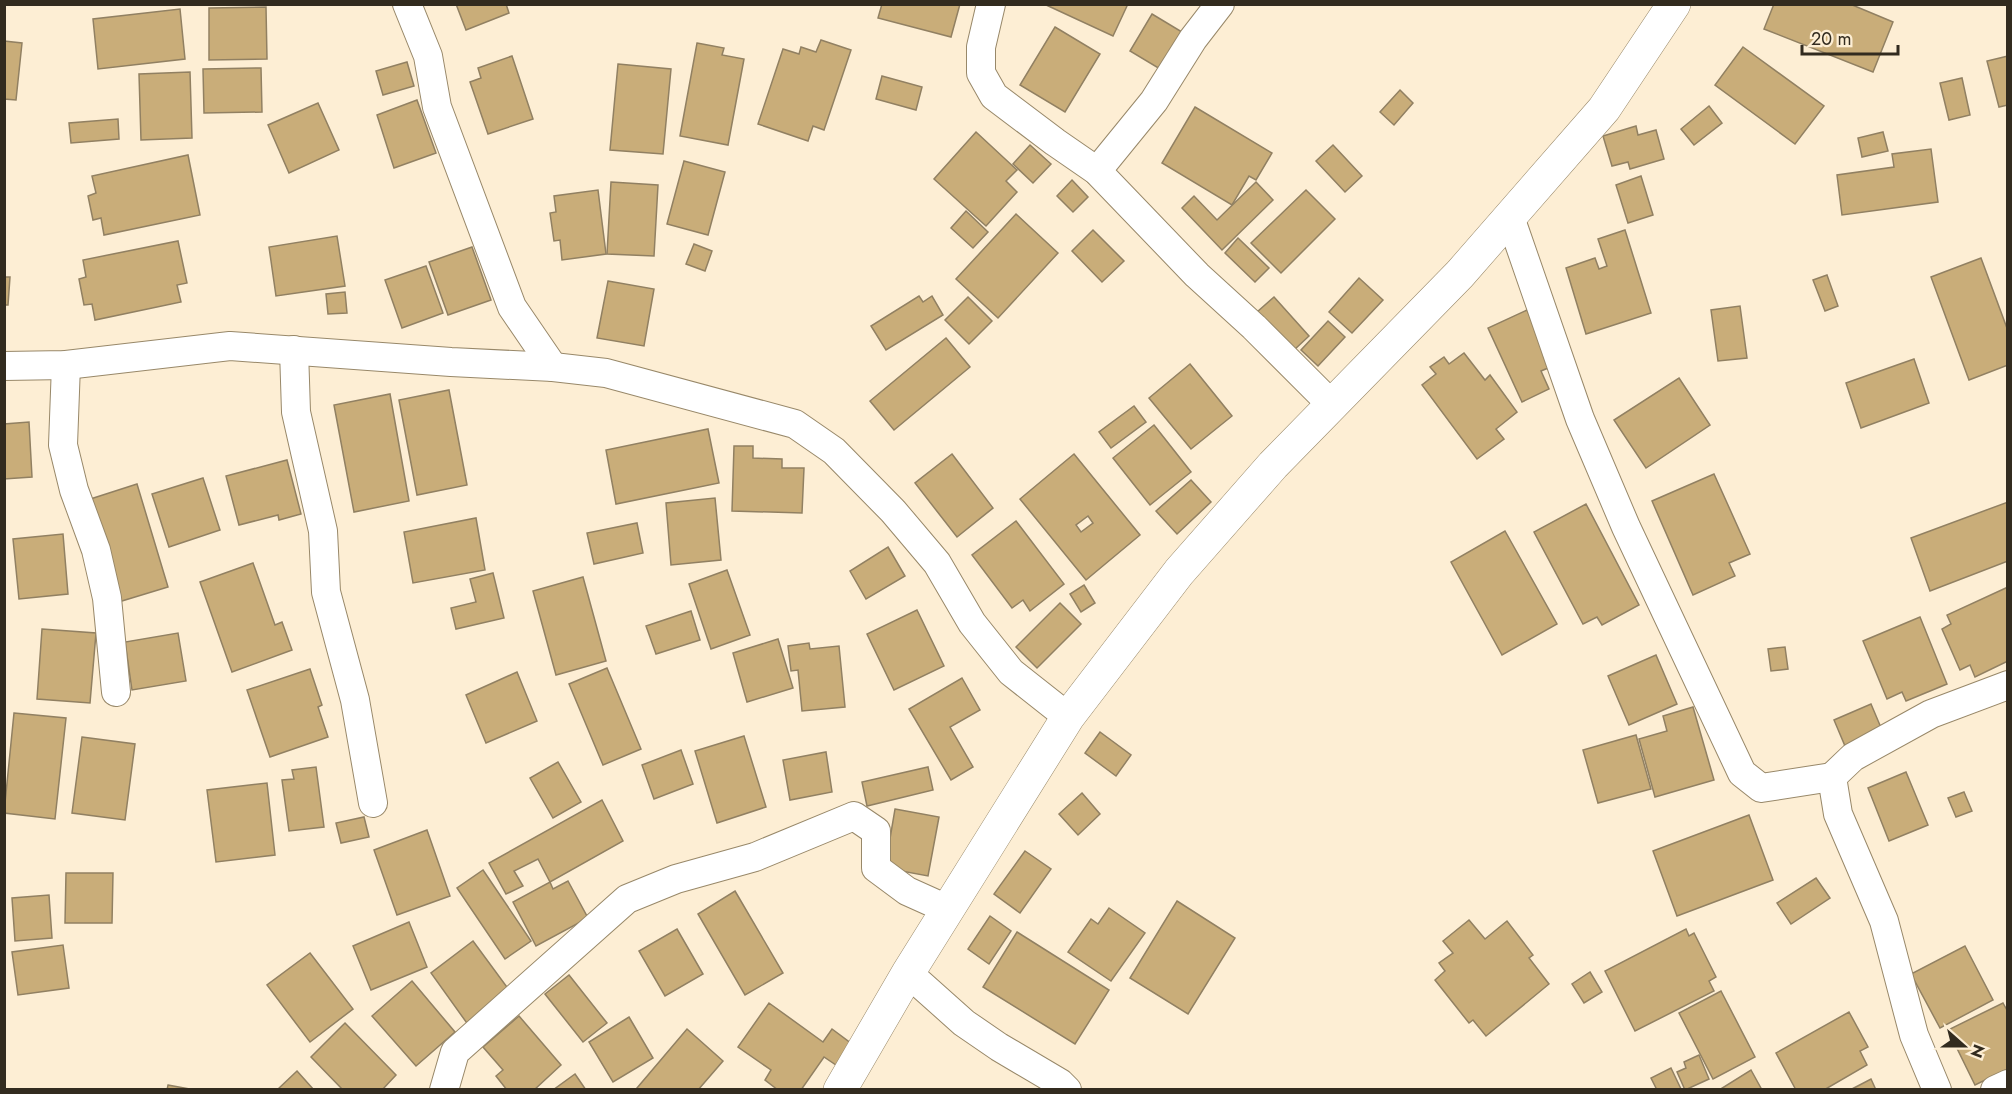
<svg xmlns="http://www.w3.org/2000/svg" width="2012" height="1094" font-family="Jost,sans-serif">
  <style>
    .building { fill: #c9ad79; stroke: #918062; stroke-width: 1.5; fill-rule: evenodd }
    .lines { fill: none; stroke-linecap: round; stroke-linejoin: round }
    .minor-casing { stroke: #988869; stroke-width: 30 }
    .tertiary-casing { stroke: #988869; stroke-width: 34 }
    .minor { stroke: #fff; stroke-width: 28 }
    .tertiary { stroke: #fff; stroke-width: 33 }
  </style>
  <rect width="100%" height="100%" fill="#fdeed4"/>
  <g class="building">
    <path d="M456,4H506L509,13L466,30Z"/>
    <path d="M882,4H960L951,37L878,18Z"/>
    <path d="M1044,4H1125L1127,6L1113,36Z"/>
    <path d="M1774,4H1850L1893,22L1873,72L1764,29Z"/>
    <path d="M266,7L267,59L209,60V8Z"/>
    <path d="M180,9L185,59L98,69L93,19Z"/>
    <path d="M1152,14L1182,32L1160,69L1130,51Z"/>
    <path d="M1055,27L1100,54L1065,112L1020,85Z"/>
    <path d="M821,40L851,50L824,130L813,126L808,141L758,124L783,49L799,54L801,47L816,52Z"/>
    <path d="M4,41L22,43L16,100L4,99Z"/>
    <path d="M697,43L724,48L722,55L744,59L728,145L680,136Z"/>
    <path d="M1743,47L1824,106L1795,144L1715,85Z"/>
    <path d="M512,56L533,119L488,134L470,82L481,78L478,68Z"/>
    <path d="M2008,56V105L1999,107L1987,61Z"/>
    <path d="M407,62L414,86L383,95L376,71Z"/>
    <path d="M618,64L671,69L663,154L610,150Z"/>
    <path d="M261,68L262,112L204,113L203,69Z"/>
    <path d="M190,72L192,138L141,140L139,74Z"/>
    <path d="M882,76L922,87L916,110L876,99Z"/>
    <path d="M1962,78L1970,115L1949,120L1940,83Z"/>
    <path d="M1400,90L1413,103L1394,125L1380,112Z"/>
    <path d="M417,100L436,153L394,168L377,115Z"/>
    <path d="M318,103L339,150L289,173L268,125Z"/>
    <path d="M1709,106L1722,123L1694,145L1681,129Z"/>
    <path d="M1195,107L1272,153L1256,180L1249,176L1232,205L1162,163Z"/>
    <path d="M118,119L119,139L71,143L69,123Z"/>
    <path d="M1636,126L1638,135L1656,130L1664,159L1630,169L1628,162L1612,166L1603,136Z"/>
    <path d="M976,132L1017,170L1006,181L1017,192L986,226L934,179Z"/>
    <path d="M1883,132L1888,151L1862,157L1858,138Z"/>
    <path d="M1030,145L1051,164L1033,183L1013,164Z"/>
    <path d="M1333,145L1362,176L1345,192L1316,161Z"/>
    <path d="M1931,149L1938,202L1842,215L1837,175L1894,167L1892,154Z"/>
    <path d="M188,155L200,215L104,235L101,218L93,220L88,196L96,193L92,176Z"/>
    <path d="M684,161L725,172L708,235L667,224Z"/>
    <path d="M1641,176L1653,215L1628,223L1616,185Z"/>
    <path d="M1072,180L1088,197L1073,212L1057,196Z"/>
    <path d="M611,182L658,185L654,256L607,254Z"/>
    <path d="M1256,182L1273,200L1222,250L1182,208L1194,196L1217,220Z"/>
    <path d="M598,190L606,254L562,260L560,240L554,241L550,213L556,212L554,196Z"/>
    <path d="M1306,190L1335,219L1281,273L1251,243Z"/>
    <path d="M966,211L988,232L973,248L951,228Z"/>
    <path d="M1016,214L1058,253L998,318L956,279Z"/>
    <path d="M1093,230L1124,261L1102,282L1072,251Z"/>
    <path d="M1625,230L1651,313L1586,334L1566,268L1595,258L1599,269L1607,266L1598,239Z"/>
    <path d="M337,236L345,286L276,296L269,247Z"/>
    <path d="M1238,238L1269,268L1255,282L1225,253Z"/>
    <path d="M178,241L187,283L177,285L181,302L95,320L92,304L84,305L79,279L86,277L83,260Z"/>
    <path d="M694,244L712,251L705,271L686,264Z"/>
    <path d="M472,247L491,300L448,315L429,262Z"/>
    <path d="M1981,258L2008,331V365L1969,380L1931,277Z"/>
    <path d="M426,266L443,313L402,328L385,280Z"/>
    <path d="M1827,275L1838,306L1825,311L1813,280Z"/>
    <path d="M4,277H10L8,305H4Z"/>
    <path d="M1359,278L1383,300L1352,333L1329,312Z"/>
    <path d="M608,281L654,289L644,346L597,338Z"/>
    <path d="M345,292L347,313L328,314L326,294Z"/>
    <path d="M919,296L923,302L932,296L943,315L886,350L871,326Z"/>
    <path d="M968,297L992,321L969,344L945,320Z"/>
    <path d="M1274,297L1309,336L1293,351L1257,312Z"/>
    <path d="M1740,306L1747,358L1718,361L1711,310Z"/>
    <path d="M1527,310L1553,366L1541,371L1549,389L1522,402L1488,328Z"/>
    <path d="M1328,321L1345,337L1318,366L1301,350Z"/>
    <path d="M946,338L970,367L894,430L870,401Z"/>
    <path d="M1464,353L1485,380L1490,375L1517,412L1496,429L1504,439L1477,459L1422,385L1436,374L1430,367L1444,357L1449,364Z"/>
    <path d="M1914,359L1929,403L1861,428L1846,383Z"/>
    <path d="M1190,364L1232,416L1191,449L1149,398Z"/>
    <path d="M1679,378L1710,425L1646,468L1614,420Z"/>
    <path d="M449,390L467,485L417,495L399,400Z"/>
    <path d="M390,394L409,501L354,512L334,405Z"/>
    <path d="M1134,406L1146,422L1111,448L1099,432Z"/>
    <path d="M29,422L32,477L4,479V424Z"/>
    <path d="M1154,425L1191,472L1150,505L1113,458Z"/>
    <path d="M708,429L719,483L616,504L606,450Z"/>
    <path d="M734,446H753V458L782,459V468H804L802,513L732,511Z"/>
    <path d="M952,454L993,508L957,537L915,483Z"/>
    <path d="M1074,454L1140,535L1086,580L1020,499ZM1088,516L1093,523L1081,532L1076,525Z"/>
    <path d="M287,460L301,514L279,520L278,515L239,525L226,476Z"/>
    <path d="M1714,474L1750,554L1729,563L1735,576L1693,595L1652,501Z"/>
    <path d="M203,478L220,530L169,547L152,494Z"/>
    <path d="M1191,480L1211,502L1177,534L1156,511Z"/>
    <path d="M137,484L168,587L112,604L81,502Z"/>
    <path d="M715,498L721,560L671,565L666,503Z"/>
    <path d="M2008,502V561L1930,591L1911,538Z"/>
    <path d="M1586,504L1639,605L1602,625L1597,617L1583,624L1534,532Z"/>
    <path d="M476,518L485,570L413,583L404,532Z"/>
    <path d="M1016,521L1064,584L1030,611L1023,600L1012,608L972,555Z"/>
    <path d="M637,523L643,553L594,564L587,533Z"/>
    <path d="M1505,531L1557,624L1502,655L1451,562Z"/>
    <path d="M63,534L68,594L19,599L13,539Z"/>
    <path d="M888,547L905,576L866,599L850,571Z"/>
    <path d="M253,563L275,625L282,622L292,650L232,672L200,582Z"/>
    <path d="M727,570L750,635L711,649L689,584Z"/>
    <path d="M493,573L504,618L456,629L451,608L476,602L470,579Z"/>
    <path d="M583,577L606,661L556,675L533,591Z"/>
    <path d="M1084,585L1095,603L1081,612L1070,594Z"/>
    <path d="M2008,587V661L1975,677L1970,665L1960,670L1942,629L1951,624L1947,615Z"/>
    <path d="M1060,603L1081,624L1037,668L1016,647Z"/>
    <path d="M917,610L944,666L894,690L867,634Z"/>
    <path d="M691,611L700,640L656,654L646,626Z"/>
    <path d="M1920,617L1947,684L1906,701L1902,692L1887,699L1863,641Z"/>
    <path d="M42,629L96,633L90,703L37,699Z"/>
    <path d="M178,633L186,681L132,690L125,642Z"/>
    <path d="M778,639L793,688L747,702L733,653Z"/>
    <path d="M809,643L810,649L839,646L845,707L802,711L798,670L791,671L788,646Z"/>
    <path d="M1785,647L1788,669L1771,671L1768,649Z"/>
    <path d="M1656,655L1677,704L1629,725L1608,676Z"/>
    <path d="M607,668L641,749L603,765L569,684Z"/>
    <path d="M310,669L322,705L318,707L328,737L270,757L247,690Z"/>
    <path d="M517,672L537,721L486,743L466,695Z"/>
    <path d="M962,678L980,710L950,727L973,767L951,780L909,709Z"/>
    <path d="M1871,704L1882,730L1845,746L1834,720Z"/>
    <path d="M1693,707L1714,780L1655,797L1639,739L1667,731L1663,716Z"/>
    <path d="M14,713L66,718L55,819L4,813Z"/>
    <path d="M1100,732L1131,755L1116,776L1085,753Z"/>
    <path d="M1636,735L1651,789L1598,803L1583,750Z"/>
    <path d="M744,736L766,807L717,823L695,751Z"/>
    <path d="M82,737L135,744L125,820L72,813Z"/>
    <path d="M681,750L693,784L654,799L642,765Z"/>
    <path d="M826,752L832,792L790,800L783,760Z"/>
    <path d="M558,762L581,802L553,818L530,778Z"/>
    <path d="M316,767L324,827L289,831L282,780L294,779L292,770Z"/>
    <path d="M928,767L933,790L867,806L862,782Z"/>
    <path d="M1906,772L1928,825L1889,841L1868,788Z"/>
    <path d="M267,783L275,855L216,862L207,790Z"/>
    <path d="M1964,792L1972,811L1956,817L1948,798Z"/>
    <path d="M1082,793L1100,814L1078,835L1059,814Z"/>
    <path d="M602,800L623,841L550,882L538,859L514,871L523,886L506,894L489,863Z"/>
    <path d="M895,809L939,817L928,876L885,868Z"/>
    <path d="M1749,815L1773,880L1677,916L1653,851Z"/>
    <path d="M364,817L369,837L341,843L336,823Z"/>
    <path d="M427,830L450,896L397,915L374,850Z"/>
    <path d="M1025,851L1051,869L1020,913L994,894Z"/>
    <path d="M483,870L531,941L505,959L457,888Z"/>
    <path d="M66,873H113L112,923H65Z"/>
    <path d="M1816,878L1830,898L1791,924L1777,903Z"/>
    <path d="M568,881L588,918L536,946L513,902L550,882L553,889Z"/>
    <path d="M735,891L783,973L745,995L698,914Z"/>
    <path d="M49,895L52,938L15,941L12,898Z"/>
    <path d="M1177,901L1235,938L1188,1014L1130,978Z"/>
    <path d="M1109,908L1145,933L1111,981L1068,952L1091,919L1098,924Z"/>
    <path d="M990,916L1011,931L989,964L968,949Z"/>
    <path d="M1469,920L1485,939L1507,921L1533,955L1529,958L1549,984L1486,1036L1473,1020L1469,1023L1435,980L1445,971L1439,963L1453,953L1443,941Z"/>
    <path d="M409,922L427,967L371,990L353,946Z"/>
    <path d="M677,929L703,974L665,996L639,951Z"/>
    <path d="M1686,929L1689,936L1694,933L1716,977L1709,981L1714,991L1635,1031L1605,971Z"/>
    <path d="M1017,932L1109,990L1075,1044L983,987Z"/>
    <path d="M473,941L512,994L469,1026L431,973Z"/>
    <path d="M63,945L69,988L18,995L12,952Z"/>
    <path d="M1965,946L1993,1000L1940,1028L1911,974Z"/>
    <path d="M310,953L353,1009L310,1042L267,985Z"/>
    <path d="M1590,972L1602,992L1584,1003L1572,984Z"/>
    <path d="M569,975L607,1023L583,1042L545,994Z"/>
    <path d="M412,981L455,1032L416,1066L372,1016Z"/>
    <path d="M1721,991L1755,1057L1713,1079L1679,1013Z"/>
    <path d="M769,1003L823,1042L832,1029L852,1044L836,1065L824,1057L801,1090H778L765,1080L771,1070L738,1047Z"/>
    <path d="M2003,1003L2008,1012V1069L1975,1085L1948,1030Z"/>
    <path d="M1849,1012L1868,1047L1860,1051L1867,1065L1824,1090H1796L1776,1053Z"/>
    <path d="M519,1016L561,1065L534,1090H507L496,1076L503,1070L483,1047Z"/>
    <path d="M629,1017L653,1058L613,1082L589,1042Z"/>
    <path d="M345,1023L396,1075L382,1090H343L311,1057Z"/>
    <path d="M687,1029L723,1061L698,1090H639L637,1088Z"/>
    <path d="M1699,1055L1709,1079L1685,1090L1677,1072L1686,1068L1684,1062Z"/>
    <path d="M1671,1068L1681,1089L1657,1090L1651,1078Z"/>
    <path d="M1751,1070L1762,1090H1719Z"/>
    <path d="M297,1071L314,1090H277Z"/>
    <path d="M575,1074L586,1090H553Z"/>
    <path d="M1871,1079L1876,1090H1850Z"/>
    <path d="M168,1085L195,1090H167Z"/>
  </g>
  <g class="lines">
    <defs>
      <g id="minor">
        <path d="M407,4L428,56L437,107L512,307L553,367"/>
        <path d="M991,4L981,47V73L994,96L1055,142L1097,171L1197,275L1254,327L1332,405"/>
        <path d="M1097,171L1154,101L1193,39L1220,4"/>
        <path d="M1510,217L1580,419L1626,527L1742,773L1761,788L1832,777"/>
        <path d="M294,350L296,412L323,531L326,592L355,700L373,803"/>
        <path d="M66,365L63,445L74,490L96,550L107,598L116,692"/>
        <path d="M4,366L66,365L230,346L451,362L553,367L606,373L795,424L834,451L893,511L937,563L972,623L1011,672L1068,717"/>
        <path d="M908,973L964,1023L999,1047L1060,1083L1067,1090"/>
        <path d="M444,1090L455,1052L627,899L676,879L755,857L854,816L876,831V868L907,891L947,909"/>
        <path d="M1937,1090L1914,1035L1884,921L1838,814L1832,777L1853,757L1931,714L2008,685"/>
        <path d="M1995,1090L2008,1084"/>
      </g>
      <path id="tertiary" d="M840,1090L908,973L1068,717L1179,572L1273,465L1460,274L1604,109L1674,4"/>
    </defs>
    <use href="#minor" class="minor-casing"/>
    <use href="#tertiary" class="tertiary-casing"/>
    <use href="#minor" class="minor"/>
    <use href="#tertiary" class="tertiary"/>
  </g>
  <rect width="2012" height="1094" fill="none" stroke="#322b1f" stroke-width="12"/>
  <g transform="translate(1964 1046) rotate(111)" stroke="#fdeed4" stroke-width="4.5" paint-order="stroke">
  <path d="M0-4.5L10 22L0 15L-10 22Z" fill="#322b1f"/>
  <text y="-9" font-size="16" font-weight="bold" text-anchor="middle" fill="#322b1f">N</text>
  </g>
  <path d="M1802 45v9h96v-9" fill="none" stroke="#322b1f" stroke-width="3"/>
  <text x="1811" y="45" font-size="18" fill="#322b1f" stroke="#fdeed4" stroke-width="4.5" paint-order="stroke">20 m</text>
</svg>
